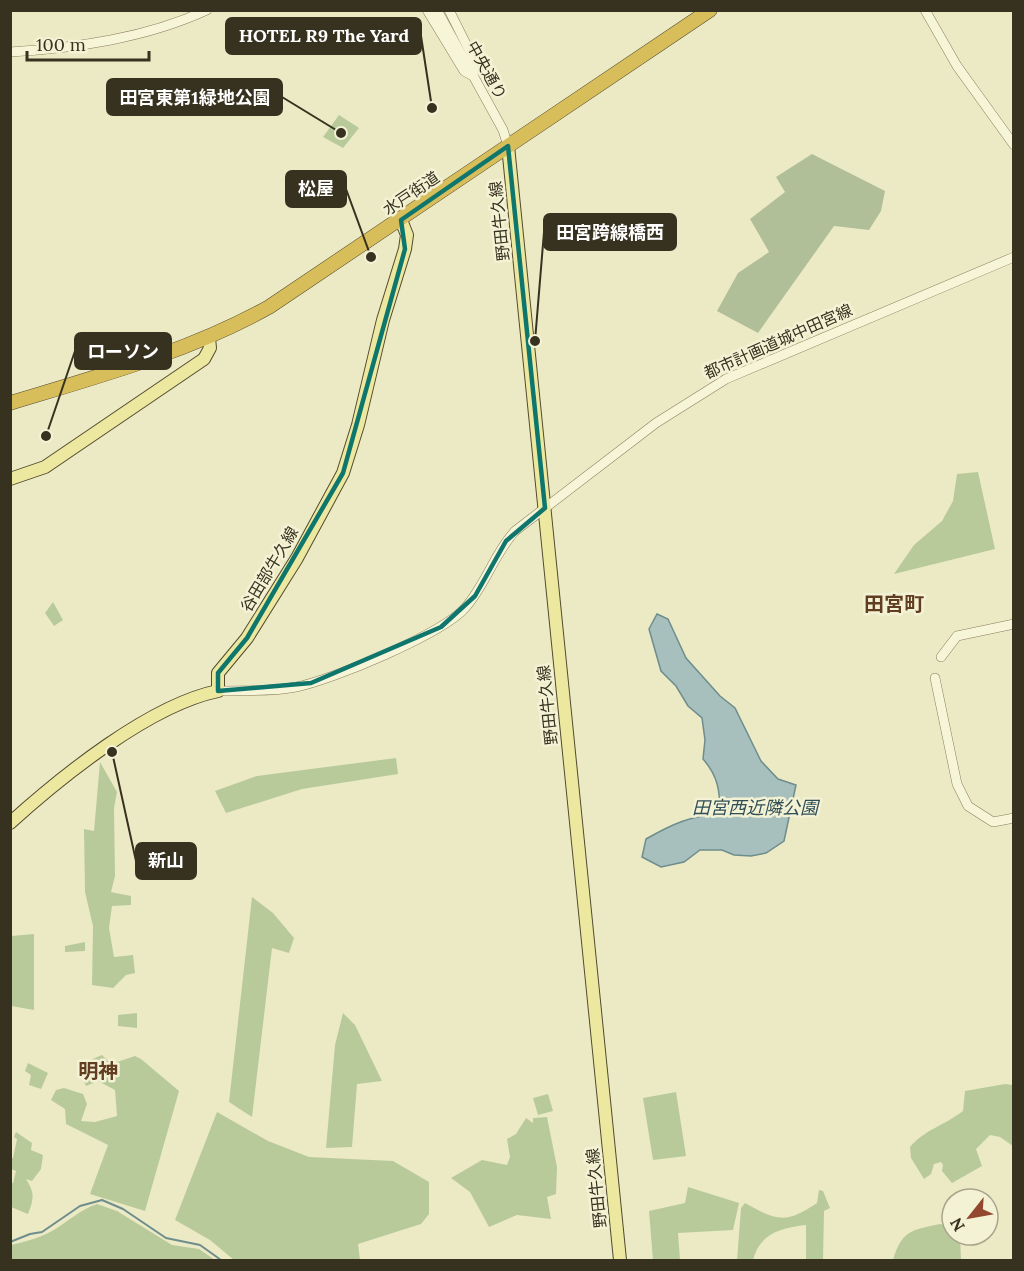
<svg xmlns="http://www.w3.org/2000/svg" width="1024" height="1271" font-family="Lora,'Noto Sans JP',serif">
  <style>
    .green { fill: #b8ca9a }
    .cemetery { fill: #b1bf98 }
    .water { fill: #a7c0be; stroke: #6e8d8d; stroke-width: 1.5 }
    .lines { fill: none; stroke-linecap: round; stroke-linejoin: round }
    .stream { stroke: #6e8d8d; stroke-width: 2 }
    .minor-casing { stroke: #867d5c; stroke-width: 10 }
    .major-casing { stroke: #544a30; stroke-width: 14 }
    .highway-casing { stroke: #544a30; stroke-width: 15 }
    .minor { stroke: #f7f5d8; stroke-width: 9 }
    .major { stroke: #ede89f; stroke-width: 12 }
    .highway { stroke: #d7be5b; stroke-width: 14 }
    .marked { fill: none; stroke: #0f766e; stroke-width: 4.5; stroke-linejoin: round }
    .labels { text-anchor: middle; stroke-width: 5; stroke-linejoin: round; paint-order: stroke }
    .street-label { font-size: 16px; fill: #37311f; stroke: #f4f2d5 }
    .water-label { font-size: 18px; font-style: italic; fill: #2f4f56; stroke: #f4f2d5 }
    .quarter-label { font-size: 20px; font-weight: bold; fill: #613e21; stroke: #f4f2d5 }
    .leader { fill: none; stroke: #37311f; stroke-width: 2 }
    .callout-dot { fill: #37311f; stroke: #f4f2d5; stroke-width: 2 }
    .callout { fill: #37311f; stroke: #37311f; stroke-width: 2 }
    .callout-label { font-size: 18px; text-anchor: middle; font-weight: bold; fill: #fff }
  </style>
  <rect width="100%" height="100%" fill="#eceac5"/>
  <g class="green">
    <path d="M339,115L359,128L343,148L323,137Z"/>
    <path d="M978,472L995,549L894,574L914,545L942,521L953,501L957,474Z"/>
    <path d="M53,602L63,620L54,626L45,613Z"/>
    <path d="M396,758L398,774L302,789L226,813L215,791L257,776Z"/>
    <path d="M100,762L117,792L114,808L115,876L111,892L131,896V905L112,906L109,928L114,957L133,955L135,973L126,975L113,988L92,985L93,926L85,892L84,829L94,831Z"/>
    <path d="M252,897L273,913L294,938L289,953L272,948L252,1117L229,1102Z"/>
    <path d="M34,934V1010L11,1006V936Z"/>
    <path d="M85,942V951L65,952V946Z"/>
    <path d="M137,1013V1028L118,1026V1015Z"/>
    <path d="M343,1013L355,1025L382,1081L357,1084L352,1147L326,1148L335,1045Z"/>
    <path d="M102,1055L111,1064L135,1056L141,1059L179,1091L145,1211L90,1194L108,1145L66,1124L65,1109L51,1100L56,1090L64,1088L83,1094L87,1104L81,1121L95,1122L117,1116L115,1090L98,1081L86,1086L79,1071L81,1064Z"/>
    <path d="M28,1063L48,1073L41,1089L29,1085L31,1075L25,1071Z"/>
    <path d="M1005,1084L1013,1085V1146L1000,1137L990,1135L976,1149L982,1166L952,1183L942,1171L943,1165L941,1162L934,1164L931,1174L924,1179L911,1158L910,1147C924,1130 945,1125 963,1111L965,1091Z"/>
    <path d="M676,1092L686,1156L653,1160L643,1098Z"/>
    <path d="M548,1094L553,1111L538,1115L533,1098Z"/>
    <path d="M217,1112L268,1141L309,1157L393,1161L429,1182V1214L421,1224L358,1244L360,1260H234L210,1240L175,1220Z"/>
    <path d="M547,1117L557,1167L556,1194L547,1197L551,1219L517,1215L489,1227L470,1192L451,1178L482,1160L507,1165L510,1157L507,1139L516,1134L526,1118L533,1123V1118Z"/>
    <path d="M16,1132L32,1143L31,1150L43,1155L41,1169L32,1181L26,1179C35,1193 34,1199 28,1214L11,1207V1183H13L16,1171L11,1169V1158H13L17,1139L14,1137Z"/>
    <path d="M688,1187L739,1203L733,1230L678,1233L680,1260H653L649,1211L685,1203Z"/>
    <path d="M819,1190L823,1191L830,1208L824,1211L823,1260H806V1225C781,1228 760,1233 753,1260H737L741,1208L745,1203C777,1221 786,1224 817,1203Z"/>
    <path d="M97,1204L117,1211L172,1245L199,1249L215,1260H11V1245C25,1242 39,1238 52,1231C68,1222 79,1210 97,1204Z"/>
    <path d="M940,1224L952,1227V1235H960L961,1260H893C902,1230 912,1230 940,1224Z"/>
  </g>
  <path class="cemetery" d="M812,154L885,191L881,211L869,230L834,226L758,333L717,311L738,273L769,252L750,219L785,192L776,177Z"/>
  <path class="water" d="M657,614L668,619L686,658L720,696L735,708L761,761L778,779L796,785L784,841L766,853L751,856L734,855L722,850H700L684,862L661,867L642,857L646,839C674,823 689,817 720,813C720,791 718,776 703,759L705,740L702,718L688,706L676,686L661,671L649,629Z"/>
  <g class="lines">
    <path class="stream" d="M10,1242L30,1234L42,1232L80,1206L102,1200L123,1209L166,1238L200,1245L221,1260"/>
    <defs>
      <g id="minor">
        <path d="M427,10L464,71L471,75"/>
        <path d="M437,10L503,130L508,146"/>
        <path d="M449,10L475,62L473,76"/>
        <path d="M925,10L957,66L1014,145"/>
        <path d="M10,52C77,48 146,38 207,10"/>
        <path d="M941,657L957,636L1014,624"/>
        <path d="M935,678L957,784L968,806L993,822L1014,818"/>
        <path d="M218,691C244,690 271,692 296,687C332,680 442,634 465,608C486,584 494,554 515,531L656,423L726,379L1014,257"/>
      </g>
      <g id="major">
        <path d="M508,146L620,1260"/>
        <path d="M10,479L45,467L204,359L210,348L209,338"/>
        <path d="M10,823C62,776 150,705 218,691V673L247,638L297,558L343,473L358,425L383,320L405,249L407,235L401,220"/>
      </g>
      <path id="highway" d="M10,403C99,376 188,352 269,307L710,10"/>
    </defs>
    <use href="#minor" class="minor-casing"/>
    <use href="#major" class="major-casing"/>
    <use href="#highway" class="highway-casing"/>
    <use href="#minor" class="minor"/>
    <use href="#major" class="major"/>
    <use href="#highway" class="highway"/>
  </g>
  <path class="marked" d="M508,146L545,508L506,541L475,596L441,627L311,683L218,691V673L247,638L343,473L405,249L401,220Z"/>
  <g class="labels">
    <g class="street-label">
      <text transform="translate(487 70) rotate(61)" y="6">中央通り</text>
      <text transform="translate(411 193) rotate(-34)" y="6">水戸街道</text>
      <text transform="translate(499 221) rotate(-96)" y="6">野田牛久線</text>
      <text transform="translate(778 341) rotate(-24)" y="6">都市計画道城中田宮線</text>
      <text transform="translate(269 569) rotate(-59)" y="6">谷田部牛久線</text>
      <text transform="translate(547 705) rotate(-96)" y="6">野田牛久線</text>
      <text transform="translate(596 1188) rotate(-96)" y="6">野田牛久線</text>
    </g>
    <g class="water-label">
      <text x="755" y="814">田宮西近隣公園</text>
    </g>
    <g class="quarter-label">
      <text x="894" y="611">田宮町</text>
      <text x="98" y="1078">明神</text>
    </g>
  </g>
  <path class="leader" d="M432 108L421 36M341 133L282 97M371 257L346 189M535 341L544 232M46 436L75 351M112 752L136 861"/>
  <g class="callout-dot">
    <circle cx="432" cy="108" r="6"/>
    <circle cx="341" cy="133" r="6"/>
    <circle cx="371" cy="257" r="6"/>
    <circle cx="535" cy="341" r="6"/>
    <circle cx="46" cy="436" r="6"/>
    <circle cx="112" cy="752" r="6"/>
  </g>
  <g class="callout">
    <rect x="226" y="18" width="195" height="36" rx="6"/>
    <rect x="107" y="79" width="175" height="36" rx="6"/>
    <rect x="286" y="171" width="60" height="36" rx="6"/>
    <rect x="544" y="214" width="132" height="36" rx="6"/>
    <rect x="75" y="333" width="96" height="36" rx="6"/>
    <rect x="136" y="843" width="60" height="36" rx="6"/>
  </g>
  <g class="callout-label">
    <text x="324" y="42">HOTEL R9 The Yard</text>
    <text x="195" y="104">田宮東第1緑地公園</text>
    <text x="316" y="195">松屋</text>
    <text x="610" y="239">田宮跨線橋西</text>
    <text x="123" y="358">ローソン</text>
    <text x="166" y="867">新山</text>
  </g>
  <rect width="1024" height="1271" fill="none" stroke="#37311f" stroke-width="24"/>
  <g transform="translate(970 1217) rotate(239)"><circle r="28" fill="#f4f2d5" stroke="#a8a58c" stroke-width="1.5"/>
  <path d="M0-4.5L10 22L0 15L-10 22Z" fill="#92472f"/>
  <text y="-9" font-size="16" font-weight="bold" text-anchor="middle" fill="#37311f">N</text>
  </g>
  <path d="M27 51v9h122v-9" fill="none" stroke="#37311f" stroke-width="3"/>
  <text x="36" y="51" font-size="18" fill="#37311f" stroke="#f4f2d5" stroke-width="4.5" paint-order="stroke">100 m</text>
</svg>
